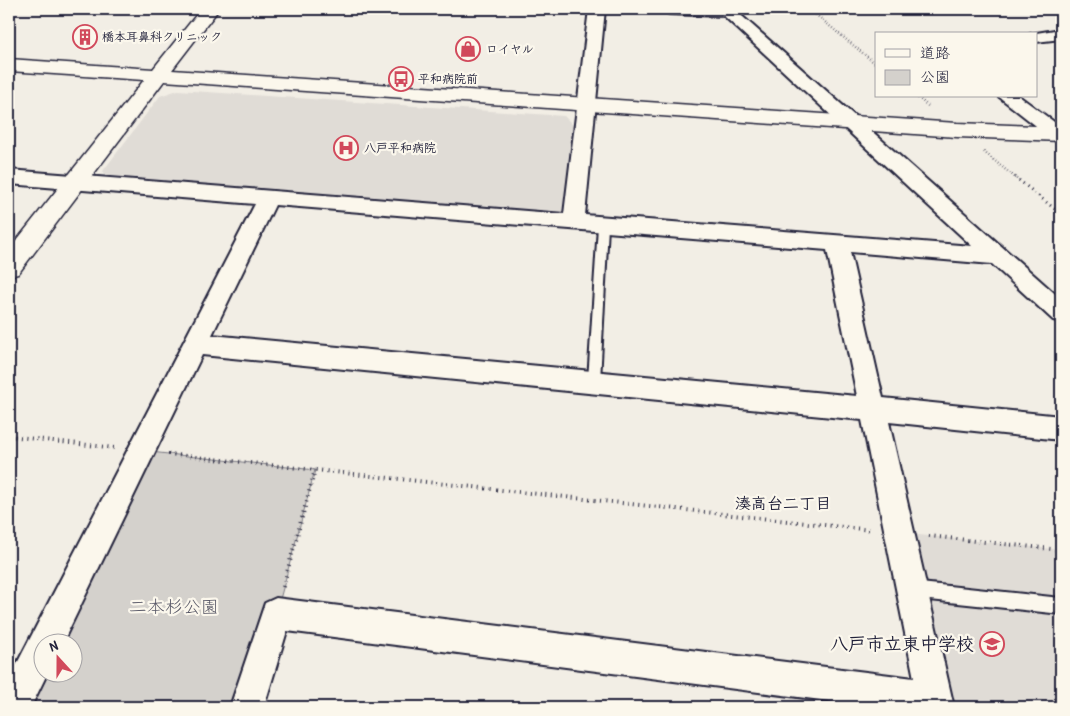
<svg xmlns="http://www.w3.org/2000/svg" width="1070" height="716" font-family="'Patrick Hand','Klee One',sans-serif">
  <style>
    .built { fill: #e0dcd6 }
    .green { fill: #d4d1cc; stroke: #7b7a84 }
    .lines { fill: none; stroke-linecap: round; stroke-linejoin: round }
    .service-casing { stroke: #22223b; stroke-width: 4 }
    .minor-casing { stroke: #22223b; stroke-width: 4 }
    .tertiary-casing { stroke: #22223b; stroke-width: 3 }
    .path-far2 { stroke: #22223b; stroke-width: 2.5; stroke-dasharray: 0.5 2.5; stroke-linecap: butt }
    .path-far1 { stroke: #22223b; stroke-width: 3; stroke-dasharray: 1 4; stroke-linecap: butt }
    .path { stroke: #22223b; stroke-width: 4; stroke-dasharray: 1 4.5; stroke-linecap: butt }
    .service { fill: #fbf7ec; fill-rule: evenodd }
    .minor { fill: #fbf7ec; fill-rule: evenodd }
    .tertiary { fill: #fbf7ec; fill-rule: evenodd }
    .labels { text-anchor: middle; stroke-width: 4.5; stroke-linejoin: round; paint-order: stroke }
    .far-poi-label { font-size: 12px; font-weight: bold; fill: #22223b; stroke: #fbf7ec; text-anchor: start }
    .neighbourhood-label { font-size: 16px; font-weight: bold; fill: #22223b; stroke: #fbf7ec }
    .near-park-label { font-size: 18px; fill: #575766; stroke: #fbf7ec }
    .near-poi-label { font-size: 18px; font-weight: bold; fill: #22223b; stroke: #fbf7ec; text-anchor: end }
  </style>
  <rect width="100%" height="100%" fill="#f2eee5"/>
  <filter id="ink" filterUnits="userSpaceOnUse"><feTurbulence type="fractalNoise" baseFrequency=".02" numOctaves="2"/><feDisplacementMap in="SourceGraphic" scale="10" xChannelSelector="R" yChannelSelector="G"/><feConvolveMatrix kernelMatrix="1 2 1 2 8 2 1 2 1" color-interpolation-filters="sRGB"/></filter>
  <g filter="url(#ink)">
    <g class="built">
      <path d="M178,90L564,116L574,126L562,215L106,177L103,171L160,96Z"/>
      <path d="M900,533L1061,550V707H937Z"/>
    </g>
    <path class="green" d="M141,451L315,470L276,614L247,707H13L42,649V674H72V644L45,643Z"/>
    <g class="lines">
      <defs>
        <g id="service">
          <path d="M603,222L608,226L600,381L599,385L594,387L589,385L588,381L598,226Z"/>
          <path d="M911,582L1061,598V614L911,598L905,596L903,590L905,584Z"/>
        </g>
        <g id="minor">
          <path d="M589,9H605L585,215L972,246L724,16L670,14L664,12L662,9H734L1061,299V322L1053,320L992,264L850,252L883,398L1061,416V440L889,422L954,707H875L287,631L264,707H230L265,603L276,598L914,678L862,420L202,355L62,644H42V674H47L31,707H9V679L255,204L9,184V170L564,214ZM275,205L827,250L857,396L212,335Z"/>
          <path d="M1061,29V39L1036,42V34H1030Z"/>
          <path d="M998,96H1019L1061,127V142L1054,140Z"/>
        </g>
        <path id="tertiary" d="M201,9H219L172,70L957,123L1061,127V141L957,137L164,81L18,274L9,276V250L144,80L9,71V59L153,69Z"/>
      </defs>
      <use href="#service" class="service-casing"/>
      <use href="#minor" class="minor-casing"/>
      <use href="#tertiary" class="tertiary-casing"/>
      <g class="path-far2">
        <path d="M809,9L876,64"/>
        <path d="M811,10L848,9"/>
        <path d="M916,96L929,107"/>
        <path d="M984,152L1017,179"/>
      </g>
      <path class="path-far1" d="M1015,177L1061,214"/>
      <g class="path">
        <path d="M9,436L115,448"/>
        <path d="M168,454L871,530"/>
        <path d="M929,536L1061,550"/>
        <path d="M283,587L315,470"/>
      </g>
      <use href="#service" class="service"/>
      <use href="#minor" class="minor"/>
      <use href="#tertiary" class="tertiary"/>
    </g>
  </g>
  <defs>
    <symbol id="building-ring" viewBox="-11 -11 22 22"><circle r="9.5" fill="#fbf7ec" stroke="#d1495b" stroke-width="1.5"/><path d="M-4-6H4V6H1V3H-1V6H-4ZM-2.5-4.3h1.7v1.8h-1.7ZM.8-4.3h1.7v1.8H.8ZM-2.5-1h1.7V.8h-1.7ZM.8-1h1.7V.8H.8Z" fill="#d1495b"/></symbol>
    <symbol id="shop-ring" viewBox="-11 -11 22 22"><circle r="9.5" fill="#fbf7ec" stroke="#d1495b" stroke-width="1.5"/><path d="M-5-2.5h2.3a2.7 3.5 0 0 1 5.4 0H5L5.5 6h-11ZM-1.5-2.5h3a1.5 2.3 0 0 0-3 0Z" fill="#d1495b"/></symbol>
    <symbol id="bus-ring" viewBox="-11 -11 22 22"><circle r="9.5" fill="#fbf7ec" stroke="#d1495b" stroke-width="1.5"/><path d="M-5-6H5V4H4V6H2V4H-2V6H-4V4H-5ZM-3.5-4V0h7V-4ZM-3.5 1.2v1.5H-2V1.2ZM2 1.2v1.5H3.5V1.2Z" fill="#d1495b"/></symbol>
    <symbol id="hospital-ring" viewBox="-11 -11 22 22"><circle r="9.5" fill="#fbf7ec" stroke="#d1495b" stroke-width="1.5"/><path d="M-5-5h3v3.5h4V-5h3V5h-3V1.5h-4V5h-3Z" fill="#d1495b"/></symbol>
    <symbol id="school-ring" viewBox="-11 -11 22 22"><circle r="9.5" fill="#fbf7ec" stroke="#d1495b" stroke-width="1.5"/><path d="M0-5L7-2L0 1L-7-2ZM-4 1L0 2.5L4 1V4Q0 6-4 4Z" fill="#d1495b"/></symbol>
  </defs>
  <g fill-rule="evenodd">
    <use href="#building-ring" x="71" y="23" width="28" height="28"/>
    <use href="#shop-ring" x="454" y="35" width="28" height="28"/>
    <use href="#bus-ring" x="387" y="65" width="28" height="28"/>
    <use href="#hospital-ring" x="332" y="134" width="28" height="28"/>
    <use href="#school-ring" x="978" y="630" width="28" height="28"/>
  </g>
  <g class="labels">
    <g class="far-poi-label">
      <text x="102" y="41">橋本耳鼻科クリニック</text>
      <text x="486" y="53">ロイヤル</text>
      <text x="418" y="83">平和病院前</text>
      <text x="364" y="152">八戸平和病院</text>
    </g>
    <g class="neighbourhood-label">
      <text x="783" y="509">湊高台二丁目</text>
    </g>
    <g class="near-park-label">
      <text x="174" y="613">二本杉公園</text>
    </g>
    <g class="near-poi-label">
      <text x="974" y="650">八戸市立東中学校</text>
    </g>
  </g>
  <rect width="1070" height="716" fill="none" stroke="#fbf7ec" stroke-width="30"/>
  <rect x="15" y="15" width="1040" height="686" fill="none" stroke="#22223b" stroke-width="2" filter="url(#ink)"/>
  <rect x="875" y="32" width="162" height="65" fill="#fbf7ec" stroke="#a4a2a5"/>
  <rect x="885" y="49" width="25" height="8" fill="#fbf7ec" stroke="#a4a2a5"/>
  <text x="920" y="58" font-size="15" fill="#22223b">道路</text>
  <rect x="885" y="70" width="25" height="15" fill="#d4d1cc" stroke="#a4a2a5"/>
  <text x="920" y="82" font-size="15" fill="#22223b">公園</text>
  <g transform="translate(58 658) rotate(339)"><circle r="24" fill="#fbf7ec" stroke="#a4a2a5"/>
  <path d="M0-4L9 19L0 12L-9 19Z" fill="#d1495b"/>
  <text y="-8" font-size="14" font-weight="bold" text-anchor="middle" fill="#22223b">N</text>
  </g>
</svg>
